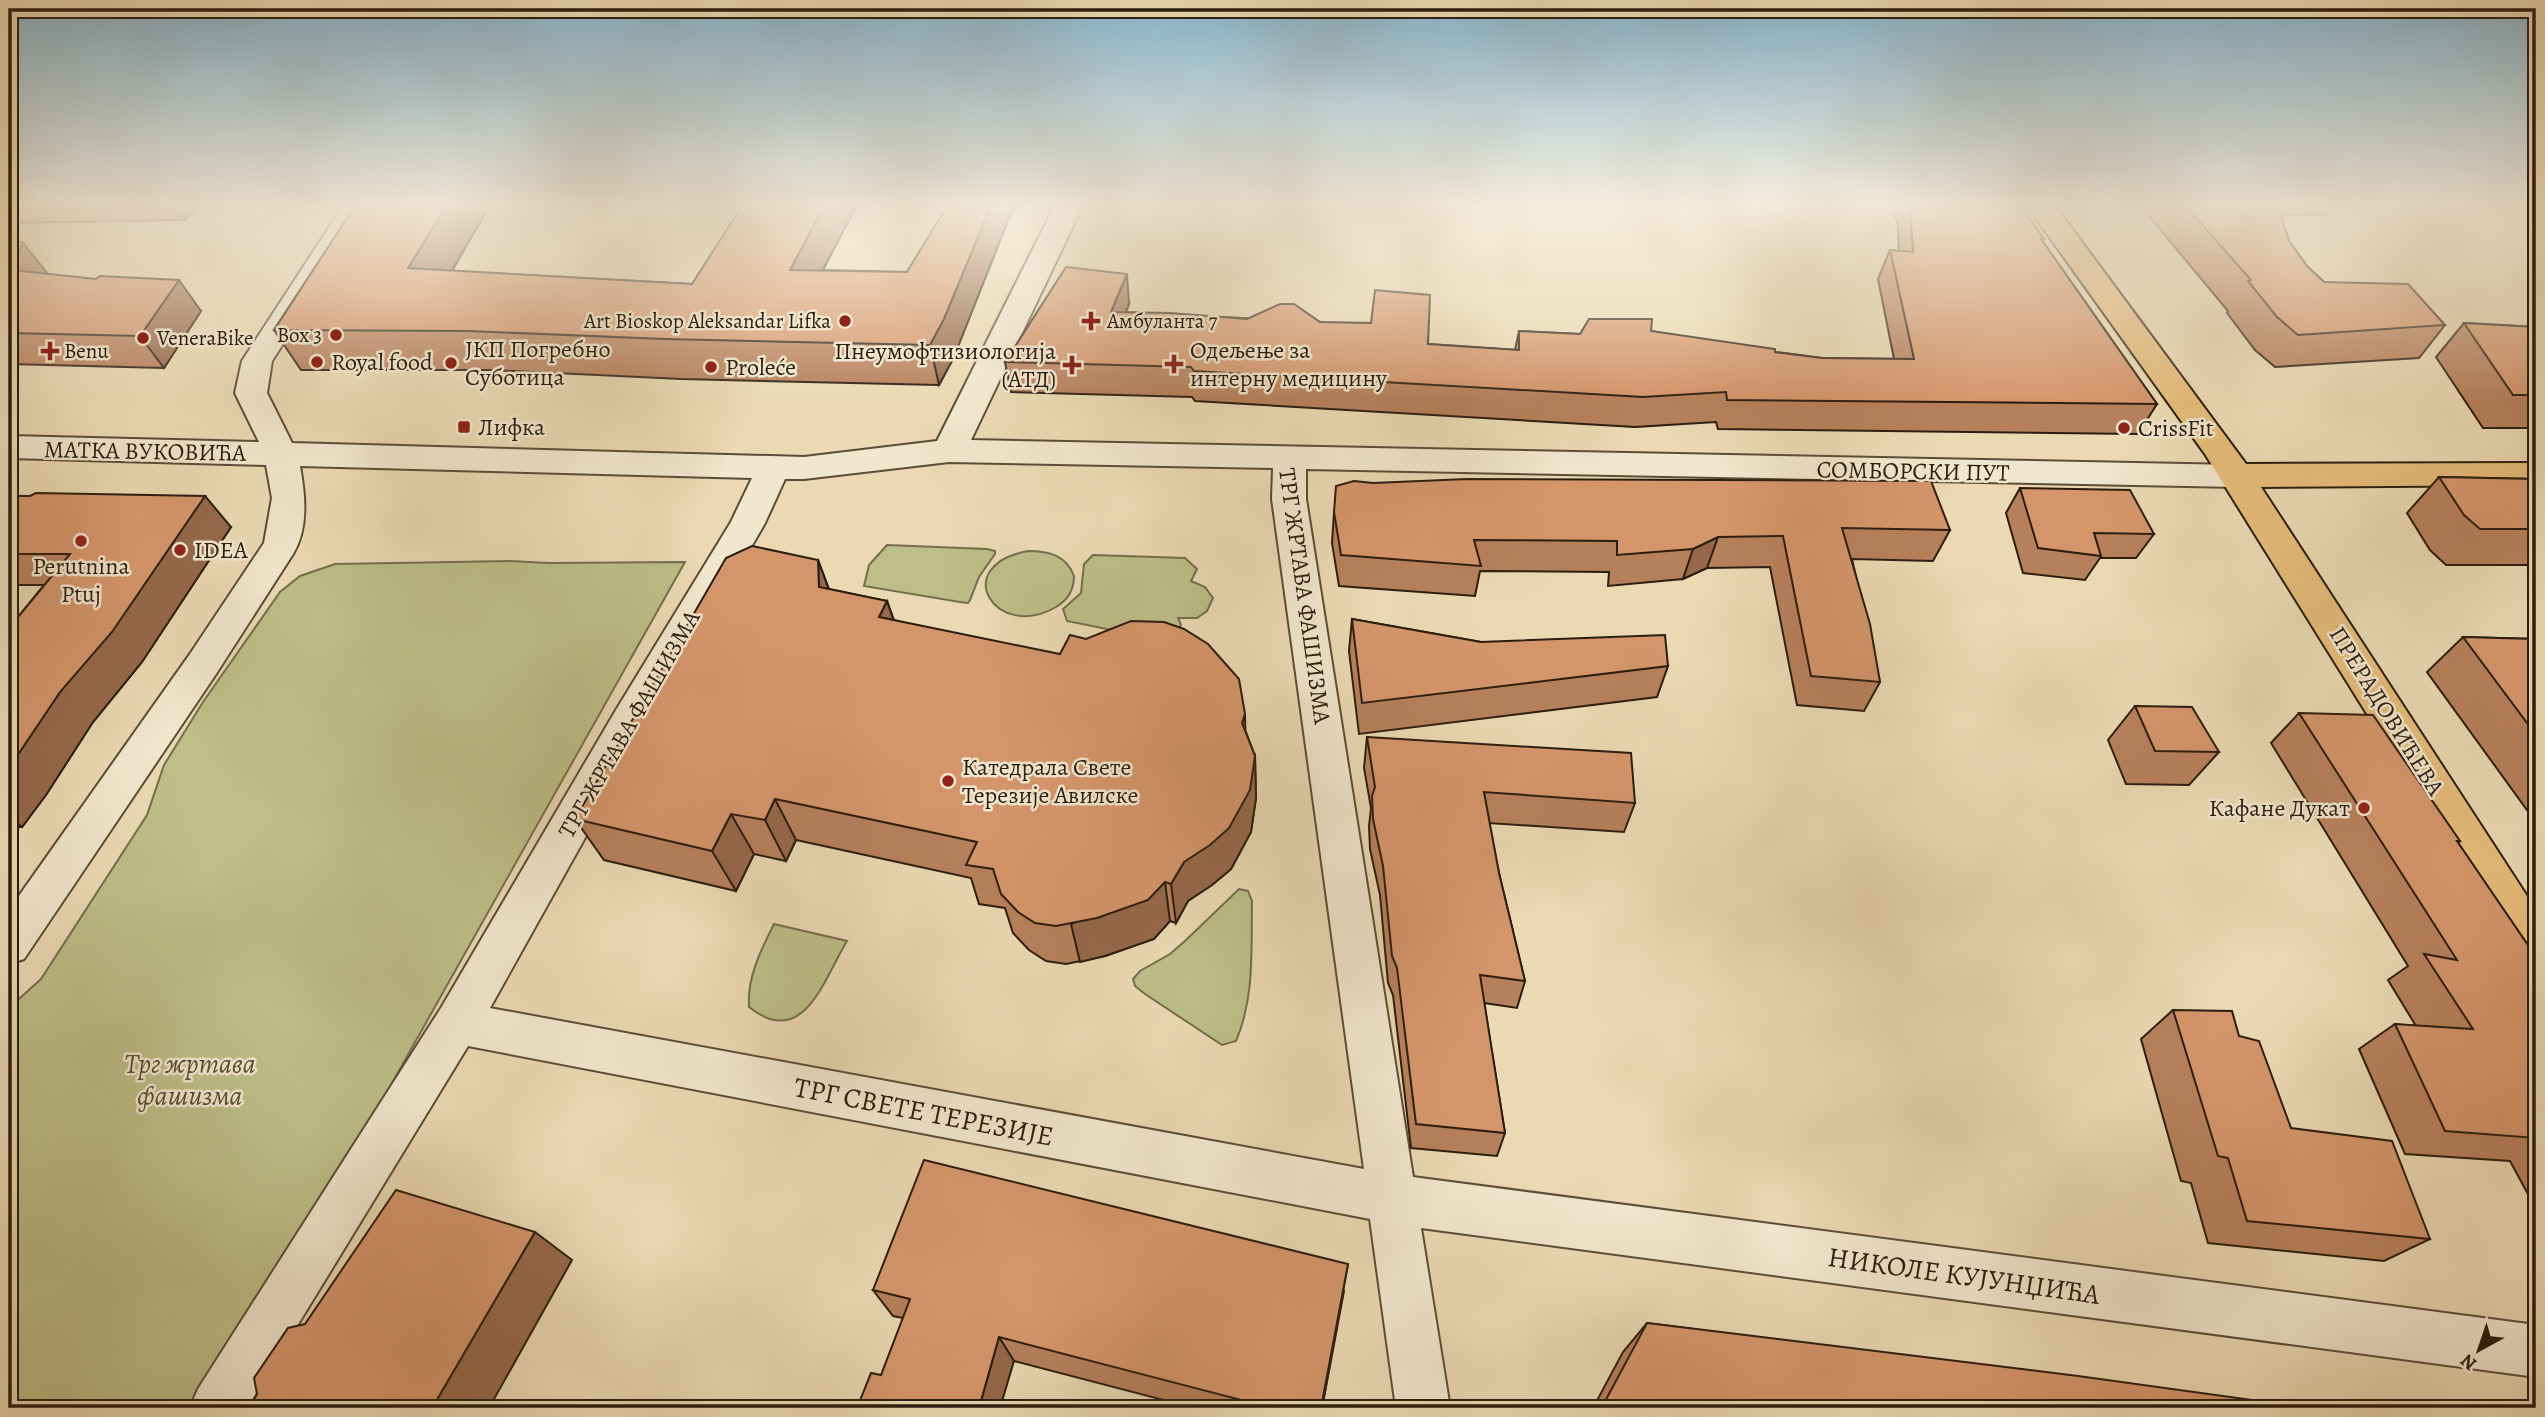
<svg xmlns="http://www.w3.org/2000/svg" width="2545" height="1417" font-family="Alegreya,serif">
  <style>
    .green { fill: #bdbe88; stroke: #746e4b; stroke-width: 2 }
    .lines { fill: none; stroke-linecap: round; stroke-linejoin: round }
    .minor-casing { stroke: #5b4c37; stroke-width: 4 }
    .major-casing { stroke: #2b1d0e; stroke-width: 4 }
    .minor { fill: #f1e6ce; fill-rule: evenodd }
    .major { fill: #e5bc7a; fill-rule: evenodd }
    .wall { fill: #b7805c; stroke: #2b1d0e; stroke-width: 2 }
    .shaded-wall { fill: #95684b; stroke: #2b1d0e; stroke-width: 2 }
    .building { fill: #d5956b; stroke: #2b1d0e; stroke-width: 2 }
    .poi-dot { fill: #8f2418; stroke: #f1e6ce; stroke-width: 2.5 }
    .labels { text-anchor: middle; stroke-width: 5; stroke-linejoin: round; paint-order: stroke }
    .far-poi-label { font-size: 21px; fill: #2b1d0e; stroke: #f1e6ce; text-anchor: start }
    .poi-label { font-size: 24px; fill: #2b1d0e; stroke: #f1e6ce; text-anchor: start }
    .street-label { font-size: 24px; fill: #2b1d0e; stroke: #f1e6ce }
    .near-park-label { font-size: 28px; font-style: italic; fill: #574d33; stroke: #f1e6ce }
    .near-street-label { font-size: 28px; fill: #2b1d0e; stroke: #f1e6ce }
  </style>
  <rect width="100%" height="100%" fill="#ead9b3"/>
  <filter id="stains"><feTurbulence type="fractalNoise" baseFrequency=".00286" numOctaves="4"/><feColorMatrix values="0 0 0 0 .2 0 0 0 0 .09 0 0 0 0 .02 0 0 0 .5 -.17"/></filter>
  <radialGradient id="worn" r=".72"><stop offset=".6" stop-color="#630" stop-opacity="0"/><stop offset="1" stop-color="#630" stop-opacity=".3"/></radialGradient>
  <g class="green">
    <path d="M887,545L987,549L995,551V554L979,577L970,600L968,603L960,602L864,586L869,565Z"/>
    <path d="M1028,551C1049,551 1066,555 1074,576C1074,590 1068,600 1056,607C996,642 948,566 1028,551Z"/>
    <path d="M1093,555L1185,558L1197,569L1191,581L1205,587L1213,598L1207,611L1197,618H1178L1181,625L1177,631L1136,635L1067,621L1063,609L1081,593L1084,564Z"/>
    <path d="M510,561L549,563L685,562L319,1213L188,1408H9V1008L41,979L147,815L164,765L203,702L280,592L300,576L335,564Z"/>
    <path d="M1239,889L1248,891L1252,901C1251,948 1255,997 1236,1041L1222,1045L1145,994L1135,986L1133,979L1140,971L1170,954L1185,941Z"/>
    <path d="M774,924L847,941C824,978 804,1051 749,1007C747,977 761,950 774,924Z"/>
  </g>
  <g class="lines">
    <defs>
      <path id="minor" d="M345,203H373L272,361L267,393L292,443L804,457L937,441L1056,203H1084L971,440L2237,465L2249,468L2254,476L2249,484L2237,487L1306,469V499L1413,1177L2536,1325V1377L1421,1228L1450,1408H1396L1370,1219L468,1046L247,1408H190L198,1389L441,1008L616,710L731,522L752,478L300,466C305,494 309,528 293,554L216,674L24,959L9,964V910L190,654L264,543L272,498L266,465L9,458V436L259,442L235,393L242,361ZM949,462L1273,468L1272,499L1364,1169L490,1008L644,732L765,523L785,479H804Z"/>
      <path id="major" d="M2025,203H2053L2246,464L2536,463V485L2261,487L2536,910V966L2521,961L2205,454Z"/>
    </defs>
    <use href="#minor" class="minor-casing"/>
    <use href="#major" class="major-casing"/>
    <use href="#minor" class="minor"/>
    <use href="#major" class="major"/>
  </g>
  <g class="wall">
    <path d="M9,203H199L185,220L9,223Z"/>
    <path d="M357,203H491L452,271L692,284L744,203H858L823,270L907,272L949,203H1015L953,359L939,385L681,379L490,370H301L274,330Z"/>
    <path d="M1154,203H1217L1215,209Z"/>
    <path d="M1891,203H2019L2044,239L2043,242L2157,404L2138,434L1718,429L1716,422L1635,427L1195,401L1192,397L1011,392L1005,362L1129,304L1126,312L1320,322L1428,344L1515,350L1519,331L1580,334L1651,331L1775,352L1822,358L1894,359L1878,279L1890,250L1899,251L1898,226Z"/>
    <path d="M2138,203H2334L2326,214L2281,216L2289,241L2307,266L2324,282L2445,325L2419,358L2275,367L2255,350L2227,313L2228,311Z"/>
    <path d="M9,237L48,274L201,311L164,368L9,364Z"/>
    <path d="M2464,323L2536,327V428H2483L2436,357Z"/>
    <path d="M2439,477L2536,479V565H2446L2430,550L2407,513Z"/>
    <path d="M1373,483L1950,530L1933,561L1852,559L1880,682L1864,711L1797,705L1770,567L1707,568L1683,579L1608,586L1609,572L1480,571L1475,596L1339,586L1332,543L1334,512Z"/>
    <path d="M2020,488L2154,534L2136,558H2100L2085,580L2023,573L2006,513Z"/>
    <path d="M9,496L231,527L142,662L93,722L46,795L22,827H19L9,842V628L44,585H9Z"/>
    <path d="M818,560L829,589L887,601L894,620L1246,732L1255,756L1256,798L1251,832L1231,869L1212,885L1188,901L1176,923L1170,921L1154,939L1105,956L1066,964L1046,961L1029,950L1013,933L1005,908L979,904L971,878L796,840L786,861L754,854L736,891L604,860L575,819Z"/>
    <path d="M1352,619L1481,642L1668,666L1657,697L1359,734L1349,651Z"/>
    <path d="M2463,637L2536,639V817H2532L2427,672Z"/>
    <path d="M2135,706L2219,752L2189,785L2126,784L2108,740Z"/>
    <path d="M2299,713L2460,841L2458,843L2536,957V1209L2510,1161L2405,1154L2359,1049L2395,1024L2416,1026L2388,980L2408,966L2271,743Z"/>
    <path d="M1367,737L1635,803L1624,832L1489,823L1499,873L1525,981L1517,1008L1484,1003L1505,1133L1497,1156L1411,1148L1393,995L1388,983L1380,895L1370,849L1369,826L1371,808L1364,768Z"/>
    <path d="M2173,1010L2239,1036L2291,1128L2430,1239L2384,1261L2208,1243L2191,1183L2181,1181L2141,1039Z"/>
    <path d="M873,1290L1344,1291L1322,1408H1194L1014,1361L903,1318L893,1316Z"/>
    <path d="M1647,1323L2310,1408H1593L1623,1352Z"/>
  </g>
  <g class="shaded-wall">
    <path d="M173,203H199L185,220Z"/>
    <path d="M448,203H491L430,308L408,268Z"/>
    <path d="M826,203H858L802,309L790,270Z"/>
    <path d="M992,203H1015L953,359L939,385L930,345Z"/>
    <path d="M23,243L48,274L11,270Z"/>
    <path d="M1127,274L1129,304L1114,341L1111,312Z"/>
    <path d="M179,280L201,311L164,368L140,336Z"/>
    <path d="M205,496L231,527L142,662L93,722L46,795L22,827L9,817V768L60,692Z"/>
    <path d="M1718,537L1707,568L1683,579L1693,549Z"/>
    <path d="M818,560L834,604L819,587Z"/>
    <path d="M887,601L902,645L879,617Z"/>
    <path d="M1245,714L1246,756L1242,723Z"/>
    <path d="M1255,756L1256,798L1251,832L1231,869L1212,885L1188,901L1176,923L1171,884L1184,862Z"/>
    <path d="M775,799L796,840L786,861L765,820Z"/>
    <path d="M731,814L754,854L736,891L712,851Z"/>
    <path d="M9,819L19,827L9,842Z"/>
    <path d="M1165,882L1170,921L1154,939L1105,956L1080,962L1071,924Z"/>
    <path d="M535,1232L572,1260L489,1408H432Z"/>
    <path d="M1348,1264L1322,1408H1321Z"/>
    <path d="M999,1337L1014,1361L1000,1408H986L981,1401Z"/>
  </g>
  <g class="building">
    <path d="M357,203H448L408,268L692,284L744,203H826L790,270L907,272L949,203H992L944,319L930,345L665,339L468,331L274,330Z"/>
    <path d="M1910,203H2019L2044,239H2041L2157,404L1727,400L1726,392L1643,397L1194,371L1191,367L1005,362L1066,267L1127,274L1111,312L1170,313L1247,319L1280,304H1294L1320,322L1371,323L1375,290L1430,295L1428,344L1519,350V331L1580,334L1589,319H1652L1651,331L1775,349V352L1822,358L1914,359L1890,250L1913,252Z"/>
    <path d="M2183,203H2277L2289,241L2307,266L2324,282L2408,284L2445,325L2298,335L2277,317L2248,281L2251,280Z"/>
    <path d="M9,237L23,243L11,270L96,279L100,276L179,280L140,336L9,333Z"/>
    <path d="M2464,323L2536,327V395H2513Z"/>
    <path d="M2439,477L2536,479V529H2480L2464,515Z"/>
    <path d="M1467,479L1931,481L1950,530L1842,528L1870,624L1880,682L1811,676L1783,536L1718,537L1693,549L1617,555V541L1474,540L1481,566L1341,555L1334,512L1336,486L1354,481L1373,483Z"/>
    <path d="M2020,488L2130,490L2154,534L2094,533L2101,556L2038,548Z"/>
    <path d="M36,493L205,496L112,632L60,692L9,768V628L70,554H9V496H30Z"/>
    <path d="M752,546L818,560L819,587L887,601L879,617L1060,654L1070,635L1086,639L1131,621L1164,622L1184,629L1208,644L1239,679L1245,714L1242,723L1255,756L1250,790L1229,828L1210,845L1184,862L1171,884L1165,882L1148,900L1097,918L1056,926L1035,923L1018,912L1001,894L993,869L966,865L977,842L775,799L765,820L731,814L712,851L575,819L726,558Z"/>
    <path d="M1352,619L1481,642L1665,635L1668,666L1362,703Z"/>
    <path d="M2463,637L2536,639V735Z"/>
    <path d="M2135,706L2192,707L2219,752L2155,751Z"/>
    <path d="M2299,713L2373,715L2460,841H2457L2536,957V1138L2445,1131L2395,1024L2473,1029L2424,954L2457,960Z"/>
    <path d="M1367,737L1631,753L1635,803L1484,792L1499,873L1525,981L1480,975L1505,1133L1416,1124L1397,968L1392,956L1383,866L1373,819L1372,796L1375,787Z"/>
    <path d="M2173,1010L2232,1011L2239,1036L2259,1041L2291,1128L2392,1141L2430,1239L2247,1221L2228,1158L2218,1156Z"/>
    <path d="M924,1160L1348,1264L1321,1408H1272L999,1337L981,1401L988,1408H857L871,1373L881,1375L910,1299L873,1290Z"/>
    <path d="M396,1190L535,1232L432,1408H249L257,1394L254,1378L288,1328L305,1324Z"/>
    <path d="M1647,1323L2078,1376L2310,1408H1602V1407Z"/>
  </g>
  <linearGradient id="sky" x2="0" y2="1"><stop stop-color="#88b6cf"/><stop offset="0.51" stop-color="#f6eedd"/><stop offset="1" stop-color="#f6eedd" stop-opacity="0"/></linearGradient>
  <rect width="2545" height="401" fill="url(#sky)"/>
  <g class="poi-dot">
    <circle cx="845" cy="321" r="7"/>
    <path d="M1087.5 310.5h7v7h7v7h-7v7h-7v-7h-7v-7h7z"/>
    <circle cx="336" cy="335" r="7"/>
    <circle cx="143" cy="338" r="7"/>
    <path d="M46.5 340.5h7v7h7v7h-7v7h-7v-7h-7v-7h7z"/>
    <circle cx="317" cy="362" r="7"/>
    <circle cx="451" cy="363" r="7"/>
    <path d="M1170.5 353.5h7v7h7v7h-7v7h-7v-7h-7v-7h7z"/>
    <path d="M1068.5 354.5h7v7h7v7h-7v7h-7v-7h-7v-7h7z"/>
    <circle cx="711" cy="367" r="7"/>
    <rect x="457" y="420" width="14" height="14" rx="3.5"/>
    <circle cx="2124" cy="428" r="7"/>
    <circle cx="81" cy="541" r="7"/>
    <circle cx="180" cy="550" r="7"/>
    <circle cx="948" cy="781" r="7"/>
    <circle cx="2364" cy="808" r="7"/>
  </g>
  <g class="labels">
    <g class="far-poi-label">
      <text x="831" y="328" text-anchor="end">Art Bioskop Aleksandar Lifka</text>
      <text x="1107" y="328">Амбуланта 7</text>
      <text x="322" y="342" text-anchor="end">Box 3</text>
      <text x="157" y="345">VeneraBike</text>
      <text x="64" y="358">Benu</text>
    </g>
    <g class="poi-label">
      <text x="465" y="357">ЈКП Погребно<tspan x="465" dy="28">Суботица</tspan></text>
      <text x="1190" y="358">Одељење за<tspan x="1190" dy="28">интерну медицину</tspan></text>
      <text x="1056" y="359" text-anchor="end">Пнеумофтизиологија<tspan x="1056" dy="28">(АТД)</tspan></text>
      <text x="331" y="370">Royal food</text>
      <text x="725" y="375">Proleće</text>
      <text x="478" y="435">Лифка</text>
      <text x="2138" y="436">CrissFit</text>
      <text x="194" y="558">IDEA</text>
      <text x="81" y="574" text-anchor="middle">Perutnina<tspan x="81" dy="28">Ptuj</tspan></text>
      <text x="962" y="775">Катедрала Свете<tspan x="962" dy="28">Терезије Авилске</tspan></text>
      <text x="2350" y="816" text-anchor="end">Кафане Дукат</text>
    </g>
    <g class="street-label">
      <text transform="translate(145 451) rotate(1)" y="8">МАТКА ВУКОВИЋА</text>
      <text transform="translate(1913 471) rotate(1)" y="8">СОМБОРСКИ ПУТ</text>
      <text transform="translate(1305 596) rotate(82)" y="8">ТРГ ЖРТАВА ФАШИЗМА</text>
      <text transform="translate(2387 711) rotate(58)" y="8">ПРЕРАДОВИЋЕВА</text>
      <text transform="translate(629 724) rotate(-60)" y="8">ТРГ ЖРТАВА ФАШИЗМА</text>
    </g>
    <g class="near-park-label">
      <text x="190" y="1073">Трг жртава<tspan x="190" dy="32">фашизма</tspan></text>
    </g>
    <g class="near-street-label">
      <text transform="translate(924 1111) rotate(11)" y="10">ТРГ СВЕТЕ ТЕРЕЗИЈЕ</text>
      <text transform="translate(1964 1275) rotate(8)" y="10">НИКОЛЕ КУЈУНЏИЋА</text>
    </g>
  </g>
  <rect width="2545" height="1417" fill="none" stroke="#ead9b3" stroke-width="35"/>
  <rect x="10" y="10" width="2524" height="1396" fill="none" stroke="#2b1d0e" stroke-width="3.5"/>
  <rect x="18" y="18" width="2510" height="1382" fill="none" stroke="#2b1d0e" stroke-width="2"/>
  <g transform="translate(2479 1350) rotate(220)" stroke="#f1e6ce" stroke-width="5" paint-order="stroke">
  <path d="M0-5L12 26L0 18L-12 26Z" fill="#2b1d0e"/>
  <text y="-10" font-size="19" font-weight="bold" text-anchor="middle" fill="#2b1d0e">N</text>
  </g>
  <rect width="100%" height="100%" filter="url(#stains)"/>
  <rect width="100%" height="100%" fill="url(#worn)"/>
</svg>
